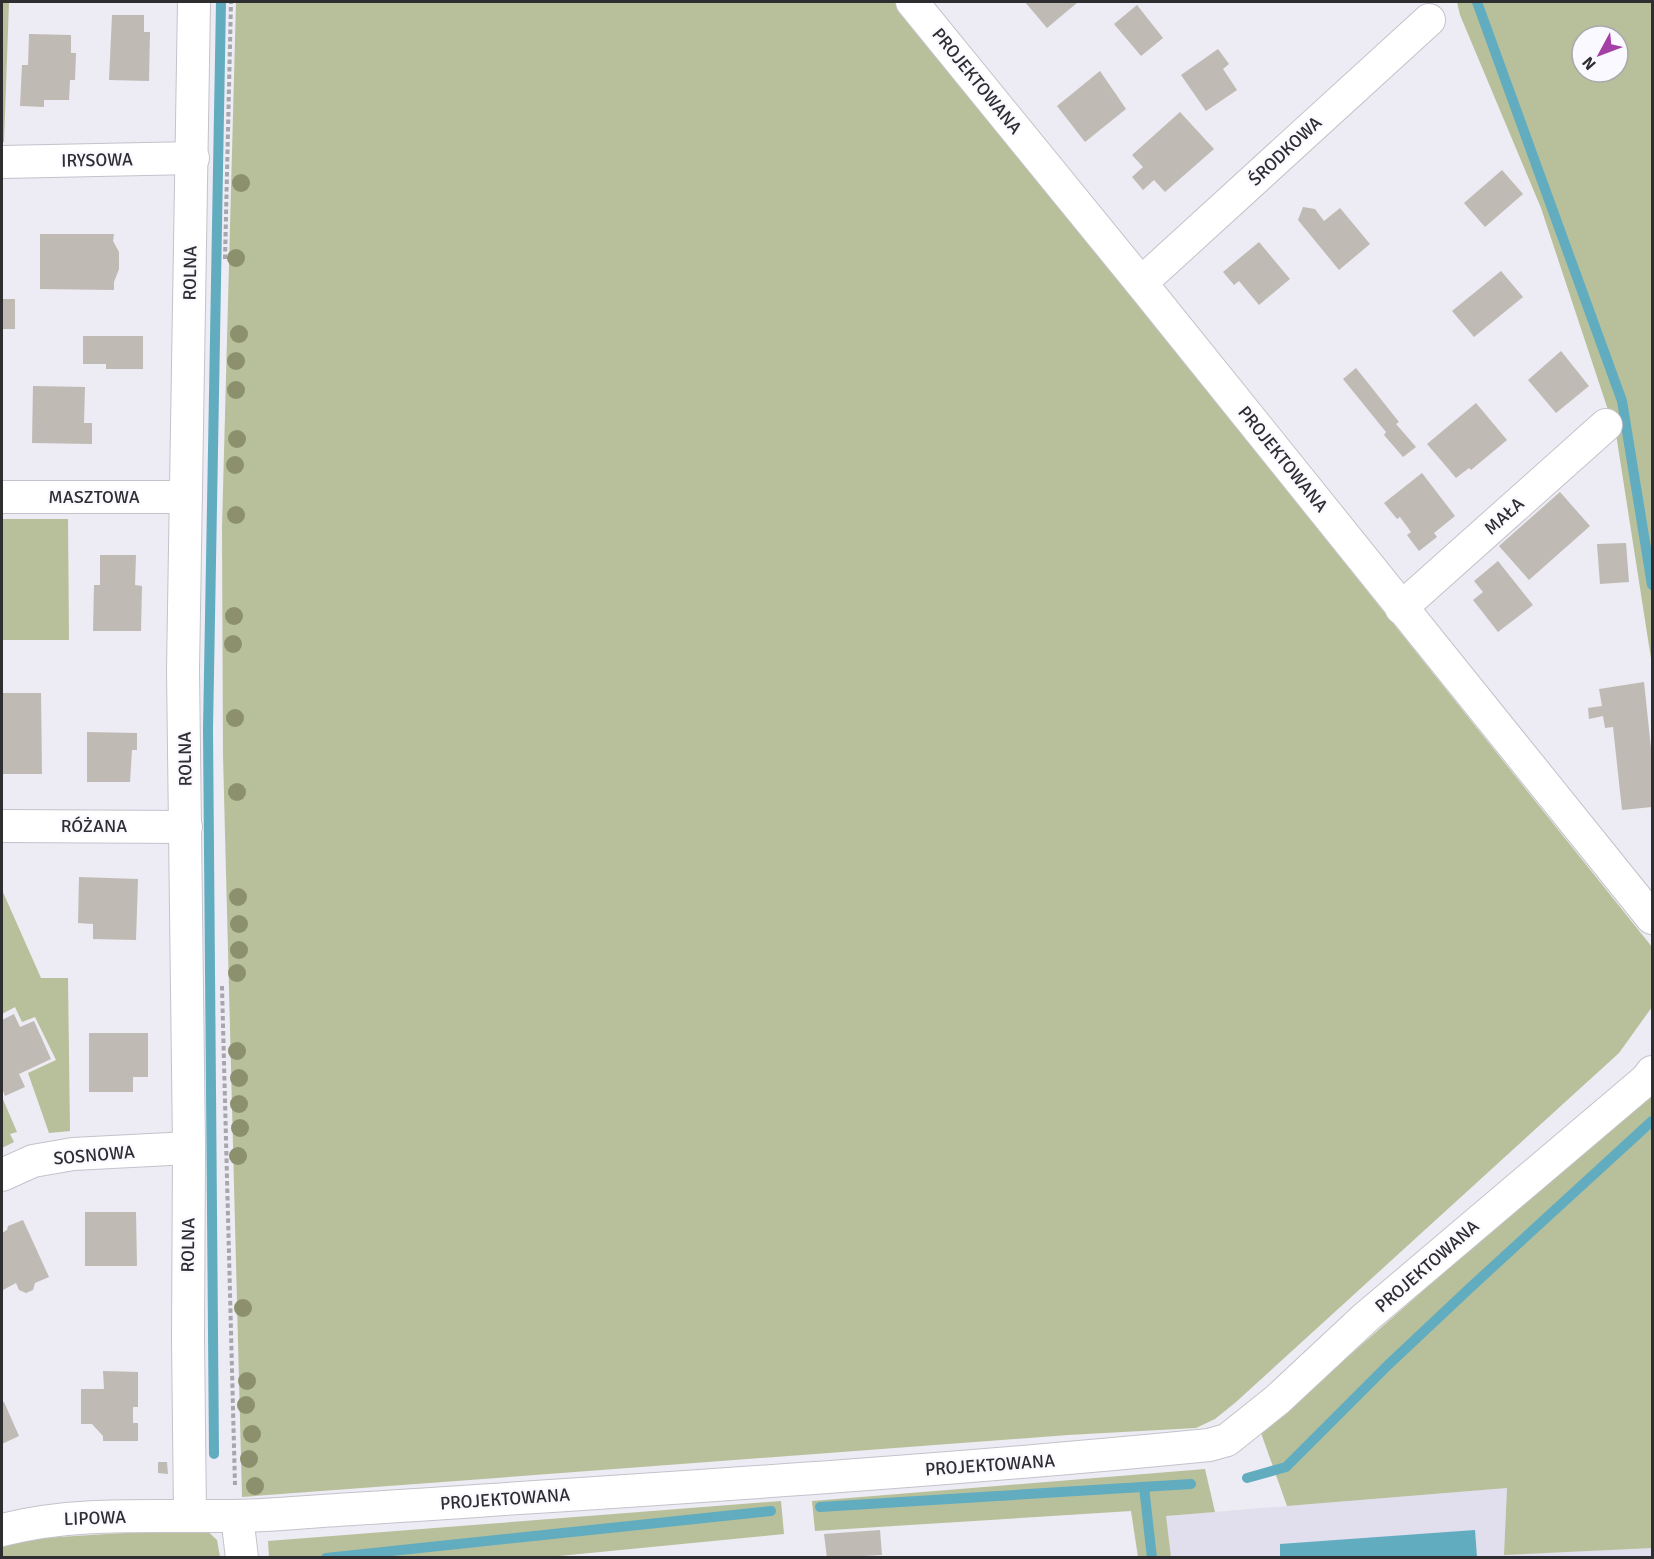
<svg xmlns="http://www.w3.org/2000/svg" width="1654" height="1559" font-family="Signika,sans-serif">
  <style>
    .built { fill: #e1deed }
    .green { fill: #b7c09a; fill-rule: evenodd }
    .water { fill: #62acc0 }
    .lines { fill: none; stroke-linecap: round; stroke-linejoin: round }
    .stream { stroke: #62acc0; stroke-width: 10 }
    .building { fill: #c0bab4 }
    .minor-casing { stroke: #c4c2ca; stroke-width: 34 }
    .path { stroke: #a7a6ac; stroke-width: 4; stroke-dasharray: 4.5 3; stroke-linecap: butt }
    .minor { stroke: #fff; stroke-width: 32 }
    .tree { fill: #8c906d }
    .labels { text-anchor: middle; stroke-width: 4.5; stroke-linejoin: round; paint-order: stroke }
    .street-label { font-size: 18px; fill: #2e2e31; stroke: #faf9ff }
  </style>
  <rect width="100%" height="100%" fill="#edebf3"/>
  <path class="built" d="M1652,1253V1557H1171L1165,1516L1507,1488L1504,1555Z"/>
  <g class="green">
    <path d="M2,2H9L4,142H2Z"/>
    <path d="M236,2H896L1652,947V1007L1619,1053L1236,1402L1215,1419L1196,1428L1068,1435L242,1497L223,755L222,528Z"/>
    <path d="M1457,2H1652V665L1616,434L1541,208L1460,15ZM1582,36H1618V72H1582Z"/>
    <path d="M2,519H68L69,640H2Z"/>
    <path d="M2,890L41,978H68L70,1131L49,1133L28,1073L56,1060L35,1017L22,1022L15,1007L2,1014Z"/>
    <path d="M1652,1090V1548L1504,1555L1507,1488L1287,1506L1261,1433Z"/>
    <path d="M2,1097L17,1132L10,1134L14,1142L2,1148Z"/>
    <path d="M1205,1469L1215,1512L1166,1516L1171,1557H1138L1131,1511L815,1531L812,1501Z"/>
    <path d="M781,1501L784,1534L549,1557H269L268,1541Z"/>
    <path d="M204,1528L217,1540L220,1557L2,1558V1547L27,1539Z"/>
  </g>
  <path class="water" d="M1475,1530L1477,1557H1280V1544Z"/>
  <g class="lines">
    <g class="stream">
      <path d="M1477,2L1622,401L1652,585"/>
      <path d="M214,1454L208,729L221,2"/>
      <path d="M1247,1478L1286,1467L1388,1365L1472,1286L1652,1121"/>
      <path d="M1144,1487L1152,1558"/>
      <path d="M820,1507L1191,1484"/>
      <path d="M326,1558L771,1511"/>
    </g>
  </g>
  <g class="building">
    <path d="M1025,2H1078L1047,28Z"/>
    <path d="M1137,5L1163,38L1141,56L1114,24Z"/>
    <path d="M112,15H144V32H150L149,81L109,80Z"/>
    <path d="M29,34L71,35V53H76L75,80H70L69,100H44V107L20,106L22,65H28Z"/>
    <path d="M1218,49L1229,64L1223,69L1237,90L1206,111L1181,75Z"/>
    <path d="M1100,71L1126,109L1085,142L1057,106Z"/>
    <path d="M1180,112L1214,149L1165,192L1154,180L1143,190L1132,177L1143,167L1132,155Z"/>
    <path d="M1502,170L1523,194L1485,227L1464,203Z"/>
    <path d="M1303,207L1315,209L1324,221L1340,208L1370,244L1339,270L1298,220Z"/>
    <path d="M40,234H114L113,241L119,252V269L114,282V290L40,289Z"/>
    <path d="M1259,242L1290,279L1259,305L1239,281L1234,285L1223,272Z"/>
    <path d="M1501,271L1523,297L1474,337L1452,311Z"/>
    <rect x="2" y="299" width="13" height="30"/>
    <path d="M83,336H143V369H106V364H83Z"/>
    <path d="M1561,351L1589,386L1556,413L1528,380Z"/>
    <path d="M1356,368L1399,422L1396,424L1416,447L1403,457L1384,435L1386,432L1343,379Z"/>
    <path d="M33,386L85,387L84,423H92V444L32,443Z"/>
    <path d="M1476,403L1507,440L1471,470L1469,468L1456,478L1427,444Z"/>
    <path d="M1422,473L1455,516L1434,533L1437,537L1419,551L1407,535L1411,532L1400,517L1397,519L1384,503Z"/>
    <path d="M1560,492L1590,526L1529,580L1499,546Z"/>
    <path d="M1626,543L1629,582L1600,584L1597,544Z"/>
    <path d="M100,555H136L135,585L142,586L141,631H93L94,585H100Z"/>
    <path d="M1498,561L1533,605L1498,632L1473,600L1483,592L1474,581Z"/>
    <path d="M1644,682L1652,758V807L1622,810L1613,727L1605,728L1603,716L1589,719L1588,708L1602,706L1599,689Z"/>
    <path d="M2,693H41L42,774H2Z"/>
    <path d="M87,732L137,733V750H132L130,782H87Z"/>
    <path d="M79,877L138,879L136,940L93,939V924L78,923Z"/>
    <path d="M14,1014L20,1027L34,1021L51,1059L19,1074L25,1087L5,1096L2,1088V1020Z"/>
    <path d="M89,1033H148V1077H133V1092H89Z"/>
    <path d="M85,1212H136L137,1266H85Z"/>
    <path d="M23,1220L49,1277L35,1283L33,1290L26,1293L19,1290L16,1283L3,1290L2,1287V1233L7,1230L8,1226Z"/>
    <path d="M103,1371L138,1372V1407H133V1423H138V1441H103V1436L92,1424H81V1389H104Z"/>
    <path d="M2,1402H4L19,1436L2,1444Z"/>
    <path d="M158,1462H167L168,1474L158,1473Z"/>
    <path d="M880,1530L882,1555L827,1558L824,1534Z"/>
  </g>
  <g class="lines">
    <defs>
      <g id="minor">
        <path d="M912,2L1141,283L1652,918"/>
        <path d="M2,162L193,158"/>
        <path d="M1141,283L1429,20"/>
        <path d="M2,497H186"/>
        <path d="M1401,608L1606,425"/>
        <path d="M2,826L186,827"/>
        <path d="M2,1175L33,1161L73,1154L189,1148"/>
        <path d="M190,1516L188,1337L189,1148L183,670L194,2"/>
        <path d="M237,1516L242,1558"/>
        <path d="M2,1530C76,1511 155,1517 232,1516C272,1516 313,1511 353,1509C639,1490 925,1473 1209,1445L1227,1440L1277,1400L1365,1318L1647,1079L1652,1072"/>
      </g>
    </defs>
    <use href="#minor" class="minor-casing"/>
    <g class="path">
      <path d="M225,259L231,2"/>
      <path d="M222,986L235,1485"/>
    </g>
    <use href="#minor" class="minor"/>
  </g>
  <g class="tree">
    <circle cx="241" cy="183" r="9"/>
    <circle cx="236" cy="258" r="9"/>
    <circle cx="239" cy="334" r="9"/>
    <circle cx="236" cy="361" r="9"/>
    <circle cx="236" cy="390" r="9"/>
    <circle cx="237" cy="439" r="9"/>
    <circle cx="235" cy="465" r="9"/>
    <circle cx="236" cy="515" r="9"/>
    <circle cx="234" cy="616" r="9"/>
    <circle cx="233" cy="644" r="9"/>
    <circle cx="235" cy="718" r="9"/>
    <circle cx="237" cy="792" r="9"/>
    <circle cx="238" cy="897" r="9"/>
    <circle cx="239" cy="924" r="9"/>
    <circle cx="239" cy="950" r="9"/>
    <circle cx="237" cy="973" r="9"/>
    <circle cx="237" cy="1051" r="9"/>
    <circle cx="239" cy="1078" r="9"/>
    <circle cx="239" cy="1104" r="9"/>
    <circle cx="240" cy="1128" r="9"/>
    <circle cx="238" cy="1156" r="9"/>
    <circle cx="243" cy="1308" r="9"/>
    <circle cx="247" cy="1381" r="9"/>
    <circle cx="246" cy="1405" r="9"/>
    <circle cx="252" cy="1434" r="9"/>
    <circle cx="249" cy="1459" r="9"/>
    <circle cx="255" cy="1486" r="9"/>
  </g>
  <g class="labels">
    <g class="street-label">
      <text transform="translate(977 81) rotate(51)" y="6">PROJEKTOWANA</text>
      <text transform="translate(1285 151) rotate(-43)" y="6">ŚRODKOWA</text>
      <text transform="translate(97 160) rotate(-1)" y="6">IRYSOWA</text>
      <text transform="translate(190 273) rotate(-89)" y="6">ROLNA</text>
      <text transform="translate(1283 459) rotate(51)" y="6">PROJEKTOWANA</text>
      <text x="94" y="503">MASZTOWA</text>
      <text transform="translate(1504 516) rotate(-42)" y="6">MAŁA</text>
      <text transform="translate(185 759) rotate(-91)" y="6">ROLNA</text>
      <text x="94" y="832">RÓŻANA</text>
      <text transform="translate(94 1155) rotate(-5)" y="6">SOSNOWA</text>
      <text transform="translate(188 1245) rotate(-89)" y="6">ROLNA</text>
      <text transform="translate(1427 1266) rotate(-41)" y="6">PROJEKTOWANA</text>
      <text transform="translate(990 1465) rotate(-4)" y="6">PROJEKTOWANA</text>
      <text transform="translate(505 1499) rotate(-4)" y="6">PROJEKTOWANA</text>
      <text transform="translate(95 1518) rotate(-2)" y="6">LIPOWA</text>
    </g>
  </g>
  <rect width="1654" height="1559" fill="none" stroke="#2e2e31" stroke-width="6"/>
  <g transform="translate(1600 54) rotate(229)"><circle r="28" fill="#faf9ff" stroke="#a8a8ad" stroke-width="1.5"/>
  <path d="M0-4.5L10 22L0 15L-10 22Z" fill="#a33fa5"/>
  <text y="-9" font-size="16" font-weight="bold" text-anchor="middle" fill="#2e2e31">N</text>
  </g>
</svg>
